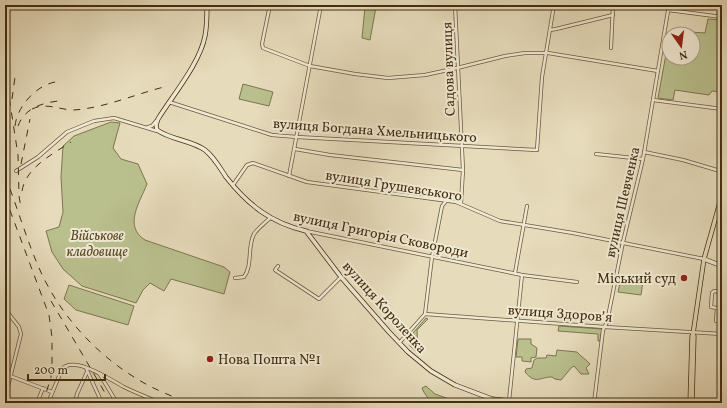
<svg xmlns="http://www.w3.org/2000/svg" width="727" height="408" font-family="Vollkorn,serif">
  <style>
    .green { fill: #b9bf8d; stroke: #7e764e }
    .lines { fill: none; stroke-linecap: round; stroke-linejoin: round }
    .street-casing { stroke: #6c5939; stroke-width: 4 }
    .secondary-casing { stroke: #432e0e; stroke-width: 5 }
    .primary-casing { stroke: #432e0e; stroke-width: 5 }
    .street { stroke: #efe8d3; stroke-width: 2.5 }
    .secondary { stroke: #efe8d3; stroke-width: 3.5 }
    .primary { stroke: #e6dbbb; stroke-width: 3.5 }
    .rail { stroke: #432e0e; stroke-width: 1; stroke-dasharray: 7 7; stroke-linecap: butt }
    .poi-dot { fill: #8f2418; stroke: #efe8d3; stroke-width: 1.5 }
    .labels { text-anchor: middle; stroke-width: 4; stroke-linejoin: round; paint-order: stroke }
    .street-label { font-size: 14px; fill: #432e0e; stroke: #efe8d3 }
    .park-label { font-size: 14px; font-style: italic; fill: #5b4b27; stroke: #efe8d3 }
    .poi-label { font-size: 14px; fill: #432e0e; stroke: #efe8d3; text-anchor: end }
  </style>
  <rect width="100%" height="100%" fill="#e6dbbb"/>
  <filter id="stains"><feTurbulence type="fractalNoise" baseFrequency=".005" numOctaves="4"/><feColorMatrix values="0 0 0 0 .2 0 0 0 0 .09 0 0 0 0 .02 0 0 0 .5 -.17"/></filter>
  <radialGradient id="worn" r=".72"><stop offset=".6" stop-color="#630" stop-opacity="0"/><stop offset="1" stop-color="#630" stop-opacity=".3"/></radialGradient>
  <g class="green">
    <path d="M365,7H376L370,40L362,38Z"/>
    <path d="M708,19L722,20V92L712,91L709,95L675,90L673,100L658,98L666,54L669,55V58H693V34H691V32L705,33Z"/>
    <path d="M243,84L273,92L269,106L239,99Z"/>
    <path d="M111,122L120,123L113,148L121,159L138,164L147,184C140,202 123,226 145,240L224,267L230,272L224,294L171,279L164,291L150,283L143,290L136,303L82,286L63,269L52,252L46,231L59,227L63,212L61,177L63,146L74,136Z"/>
    <path d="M621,278L643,281L641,295L618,292Z"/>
    <path d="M69,285L134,306L128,325L76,310L64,299Z"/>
    <path d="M426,318L428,319L417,330L418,353L410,346L408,339Z"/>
    <path d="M559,326L602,329L600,341H598V334L558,331Z"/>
    <path d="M518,339H531V344L537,348L536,357L531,358V362L522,361V357H516Z"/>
    <path d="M557,350L577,352C581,357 586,359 590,364L586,368L589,374H581L574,366L572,367L561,380L555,379L552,377C539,377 536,385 525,372L526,369L532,368L534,360L537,358H546L547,355L556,356Z"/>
    <path d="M426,386L435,394L449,399L453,403H431C428,397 424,394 422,388Z"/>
  </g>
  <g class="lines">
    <defs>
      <g id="street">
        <path d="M270,5L262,44L263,48L310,66L355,74L388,78L425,75L457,68L505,56L525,53H548L658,71"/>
        <path d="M455,5L463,170L461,203"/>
        <path d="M668,10L722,17"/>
        <path d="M550,30L556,29L613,15"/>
        <path d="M611,48L613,5"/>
        <path d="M653,100L722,109"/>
        <path d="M169,102L272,135L297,137L537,150L542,77L554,5"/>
        <path d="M148,127L152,126L156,121"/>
        <path d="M295,149L330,155L463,170"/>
        <path d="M644,152L683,160L720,171"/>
        <path d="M596,154L643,159"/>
        <path d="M16,171L38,157L67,132L94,121L114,118L157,131"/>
        <path d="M289,176L321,5"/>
        <path d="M233,185L247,165L253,163L307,182L456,202L500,221L573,233L704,259"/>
        <path d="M306,231L522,275L577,282"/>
        <path d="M278,266L275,270L319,299L341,277"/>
        <path d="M515,273L527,206"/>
        <path d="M235,278L244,277C253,265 247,247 254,234C258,228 265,223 270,218"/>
        <path d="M722,292L714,291L712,293L711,307L717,308L716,321L722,322"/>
        <path d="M5,309L19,327L21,334L5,398"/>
        <path d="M425,314L605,327L722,334"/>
        <path d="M400,342L425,314L432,257L442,206L446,201"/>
        <path d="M86,368L102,403"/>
        <path d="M99,373L117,403"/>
        <path d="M5,374L52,392"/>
        <path d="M509,401L522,275"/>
        <path d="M37,403L43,388"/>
        <path d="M48,403L62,369C74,355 111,380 124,387C136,393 149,398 161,403"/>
        <path d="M75,403L77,394L87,372"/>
        <path d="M594,403L603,330L607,322L623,242L643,159L669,5"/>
      </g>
      <g id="secondary">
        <path d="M207,5C207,15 207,26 205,36C200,63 173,95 158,119L156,125L157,130C171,140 191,140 205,150C214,157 220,168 226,177C248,205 271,223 306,231L341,277L389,332L408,352L431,371L455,385L492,399L527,403"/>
        <path d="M704,259L722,266"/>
      </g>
      <g id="primary">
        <path d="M690,403L692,336L693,334L704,259L722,195"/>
        <path d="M692,403L694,336L693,334"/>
      </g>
    </defs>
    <use href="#street" class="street-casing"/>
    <use href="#secondary" class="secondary-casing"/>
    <use href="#primary" class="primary-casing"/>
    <use href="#street" class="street"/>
    <use href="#secondary" class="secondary"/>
    <use href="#primary" class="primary"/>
    <g class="rail">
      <path d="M5,71L18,155L19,196L21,208"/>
      <path d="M12,99L15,77"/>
      <path d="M32,109C47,102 59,110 74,110C105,108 138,93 168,86"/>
      <path d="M15,126C17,107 35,86 55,82"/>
      <path d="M18,126C24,109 41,103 58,101"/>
      <path d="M21,164L30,119"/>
      <path d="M5,176C17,206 26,238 39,268C60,316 98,357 144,383C158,391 174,397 189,403"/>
      <path d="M22,191C26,167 53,154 71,142"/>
      <path d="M5,197L49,315L52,337V362L51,377L43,403"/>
      <path d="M51,301L111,403"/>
    </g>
  </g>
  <g class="poi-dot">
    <circle cx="684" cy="278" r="4"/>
    <circle cx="210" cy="359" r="4"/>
  </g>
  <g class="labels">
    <g class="street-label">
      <text transform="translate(448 69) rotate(-92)" y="5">Садова вулиця</text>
      <text transform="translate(375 130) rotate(4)" y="5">вулиця Богдана Хмельницького</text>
      <text transform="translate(394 185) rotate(9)" y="5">вулиця Грушевського</text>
      <text transform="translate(622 202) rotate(-77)" y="5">вулиця Шевченка</text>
      <text transform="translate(381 234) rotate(12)" y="5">вулиця Григорія Сковороди</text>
      <text transform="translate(385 307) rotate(48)" y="5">вулиця Короленка</text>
      <text transform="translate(560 313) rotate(4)" y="5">вулиця Здоровʼя</text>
    </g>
    <g class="park-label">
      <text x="97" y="240">Військове<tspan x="97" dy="16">кладовище</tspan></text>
    </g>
    <g class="poi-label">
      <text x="676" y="283">Міський суд</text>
      <text x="218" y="364" text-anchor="start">Нова Пошта №1</text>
    </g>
  </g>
  <rect width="727" height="408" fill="none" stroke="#e6dbbb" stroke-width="20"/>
  <rect x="6" y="6" width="715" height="396" fill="none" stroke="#432e0e" stroke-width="2"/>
  <rect x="10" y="10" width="707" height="388" fill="none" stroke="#432e0e"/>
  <g transform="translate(681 46) rotate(166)"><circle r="19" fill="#efe8d3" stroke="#aa9e84"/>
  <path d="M0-3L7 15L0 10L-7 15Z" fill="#8f2418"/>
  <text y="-6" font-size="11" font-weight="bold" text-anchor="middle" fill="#432e0e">N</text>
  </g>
  <path d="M28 374v6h77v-6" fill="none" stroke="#432e0e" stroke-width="2"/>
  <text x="34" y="374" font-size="12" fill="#432e0e" stroke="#efe8d3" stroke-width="3" paint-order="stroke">200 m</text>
  <rect width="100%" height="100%" filter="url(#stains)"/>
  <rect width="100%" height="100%" fill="url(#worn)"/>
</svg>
